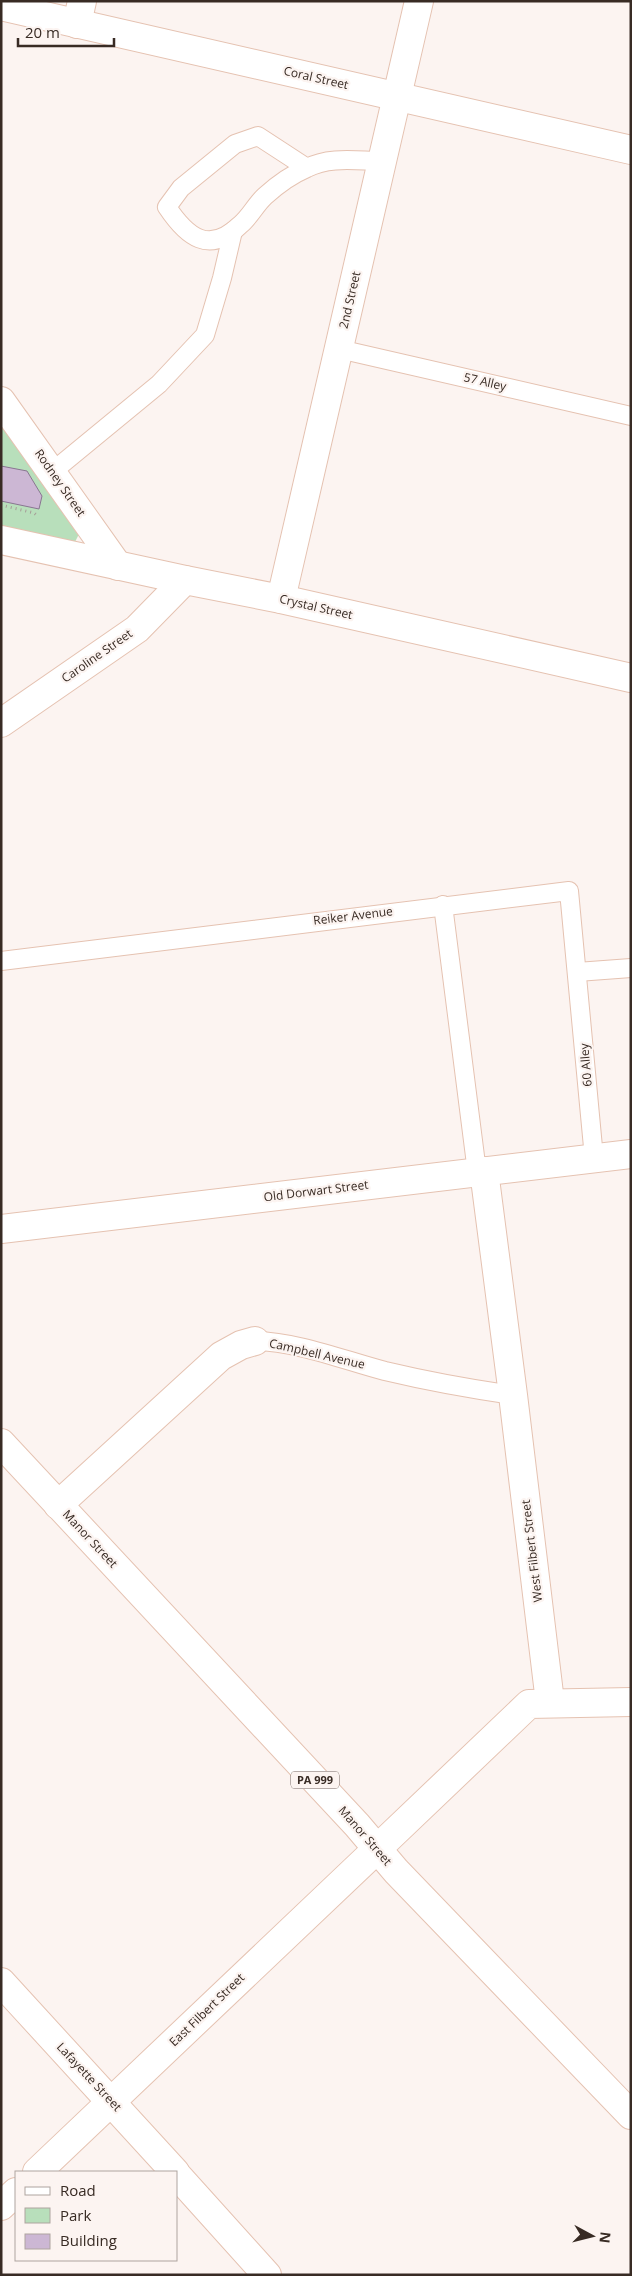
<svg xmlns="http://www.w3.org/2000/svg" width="632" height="2276" font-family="'Open Sans',sans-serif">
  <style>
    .green { fill: #b8dfbb }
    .building { fill: #ccb7d4; stroke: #897691 }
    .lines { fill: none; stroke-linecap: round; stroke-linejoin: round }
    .service-casing { stroke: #e5c2b1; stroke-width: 20 }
    .minor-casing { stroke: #e5c2b1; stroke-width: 30 }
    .tertiary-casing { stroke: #e5c2b1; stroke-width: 30 }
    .primary-casing { stroke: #e5c2b1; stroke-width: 30 }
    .path { stroke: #a69c97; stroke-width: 3; stroke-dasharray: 1 4; stroke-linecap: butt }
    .service { stroke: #fff; stroke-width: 18 }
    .minor { stroke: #fff; stroke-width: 28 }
    .tertiary { stroke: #fff; stroke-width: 28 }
    .primary { stroke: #fff; stroke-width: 28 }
    .labels { text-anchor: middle; stroke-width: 4.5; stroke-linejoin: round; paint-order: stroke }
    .shield { fill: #fcf4f1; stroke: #736762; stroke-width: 1 }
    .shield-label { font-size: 11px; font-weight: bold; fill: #382b24 }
    .street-label { font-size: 12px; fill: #382b24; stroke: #fcf4f1 }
  </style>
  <rect width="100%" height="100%" fill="#fcf4f1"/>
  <path class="green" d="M1,416L79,534L75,542L1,531Z"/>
  <path class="building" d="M1,466L27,471L42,496L39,509L1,501Z"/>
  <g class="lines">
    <defs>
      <g id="service">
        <path d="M307,168L258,136L235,144L181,188L167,207C187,237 209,255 240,225C250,217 256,204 265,196C276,186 293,174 307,168C330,156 357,161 382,161"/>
        <path d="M339,349L631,416"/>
        <path d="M52,472L159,384L205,335L222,278L233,231"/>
        <path d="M443,905L477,1172"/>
        <path d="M1,961L569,891L594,1158"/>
        <path d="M577,972L631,968"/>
        <path d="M255,1341C299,1342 343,1360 385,1371C427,1381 471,1389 513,1395"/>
      </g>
      <g id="minor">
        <path d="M1,6L631,150"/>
        <path d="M77,24L82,1"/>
        <path d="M1,401L118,566"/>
        <path d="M1,540L185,580L281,599L631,678"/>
        <path d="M281,599L419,1"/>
        <path d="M1,723L137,629L185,580"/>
        <path d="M484,1171L513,1395L550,1702"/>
        <path d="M1,1229L631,1154"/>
        <path d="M58,1505L221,1356L241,1345L255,1341"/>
        <path d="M377,1849L529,1704L631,1702"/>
        <path d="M1,1982L175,2172"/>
        <path d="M176,2174L267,2275"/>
      </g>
      <g id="tertiary">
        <path d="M37,2172L377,1849"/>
        <path d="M1,2206L16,2192"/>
      </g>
      <path id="primary" d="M1,1443L357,1825L396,1871L631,2115"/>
    </defs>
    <use href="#service" class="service-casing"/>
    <use href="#minor" class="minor-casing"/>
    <use href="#tertiary" class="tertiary-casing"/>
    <use href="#primary" class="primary-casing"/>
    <path class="path" d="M1,505L34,513L38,516"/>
    <use href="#service" class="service"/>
    <use href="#minor" class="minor"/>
    <use href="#tertiary" class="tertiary"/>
    <use href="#primary" class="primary"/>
  </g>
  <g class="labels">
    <rect class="shield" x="291" y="1771.5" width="48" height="17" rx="4"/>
    <g class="shield-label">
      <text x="315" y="1784">PA 999</text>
    </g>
    <g class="street-label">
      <text transform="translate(316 78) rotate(13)" y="4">Coral Street</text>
      <text transform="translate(350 300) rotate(-77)" y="4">2nd Street</text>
      <text transform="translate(485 382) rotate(13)" y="4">57 Alley</text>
      <text transform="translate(60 483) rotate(55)" y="4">Rodney Street</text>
      <text transform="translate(316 607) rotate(13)" y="4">Crystal Street</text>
      <text transform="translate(97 656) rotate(-35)" y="4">Caroline Street</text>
      <text transform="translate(353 916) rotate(-7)" y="4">Reiker Avenue</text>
      <text transform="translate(586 1065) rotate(-95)" y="4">60 Alley</text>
      <text transform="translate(316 1191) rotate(-7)" y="4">Old Dorwart Street</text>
      <text transform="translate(317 1354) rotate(13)" y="4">Campbell Avenue</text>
      <text transform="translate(90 1539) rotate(47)" y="4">Manor Street</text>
      <text transform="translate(532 1551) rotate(-97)" y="4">West Filbert Street</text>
      <text transform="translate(365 1836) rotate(49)" y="4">Manor Street</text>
      <text transform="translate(207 2010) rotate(-44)" y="4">East Filbert Street</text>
      <text transform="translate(89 2077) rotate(47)" y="4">Lafayette Street</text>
    </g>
  </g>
  <rect width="632" height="2276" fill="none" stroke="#382b24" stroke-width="5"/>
  <rect x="15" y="2171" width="162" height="90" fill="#fcf4f1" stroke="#aea49f"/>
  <rect x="25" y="2187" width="25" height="8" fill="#ffffff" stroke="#aea49f"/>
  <text x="60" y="2196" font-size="15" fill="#382b24">Road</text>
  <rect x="25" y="2208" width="25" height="15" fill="#b8dfbb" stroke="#aea49f"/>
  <text x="60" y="2221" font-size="15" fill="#382b24">Park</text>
  <rect x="25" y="2234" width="25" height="15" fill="#ccb7d4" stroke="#aea49f"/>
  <text x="60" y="2246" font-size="15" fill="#382b24">Building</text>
  <g transform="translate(592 2236) rotate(97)" stroke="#fcf4f1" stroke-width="4" paint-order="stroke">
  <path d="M0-4L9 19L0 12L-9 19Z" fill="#382b24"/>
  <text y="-8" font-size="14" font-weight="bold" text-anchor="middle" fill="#382b24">N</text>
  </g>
  <path d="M18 38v8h96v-8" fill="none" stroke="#382b24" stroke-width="2.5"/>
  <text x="25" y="38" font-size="15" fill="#382b24" stroke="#fcf4f1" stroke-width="4" paint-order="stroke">20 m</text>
</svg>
